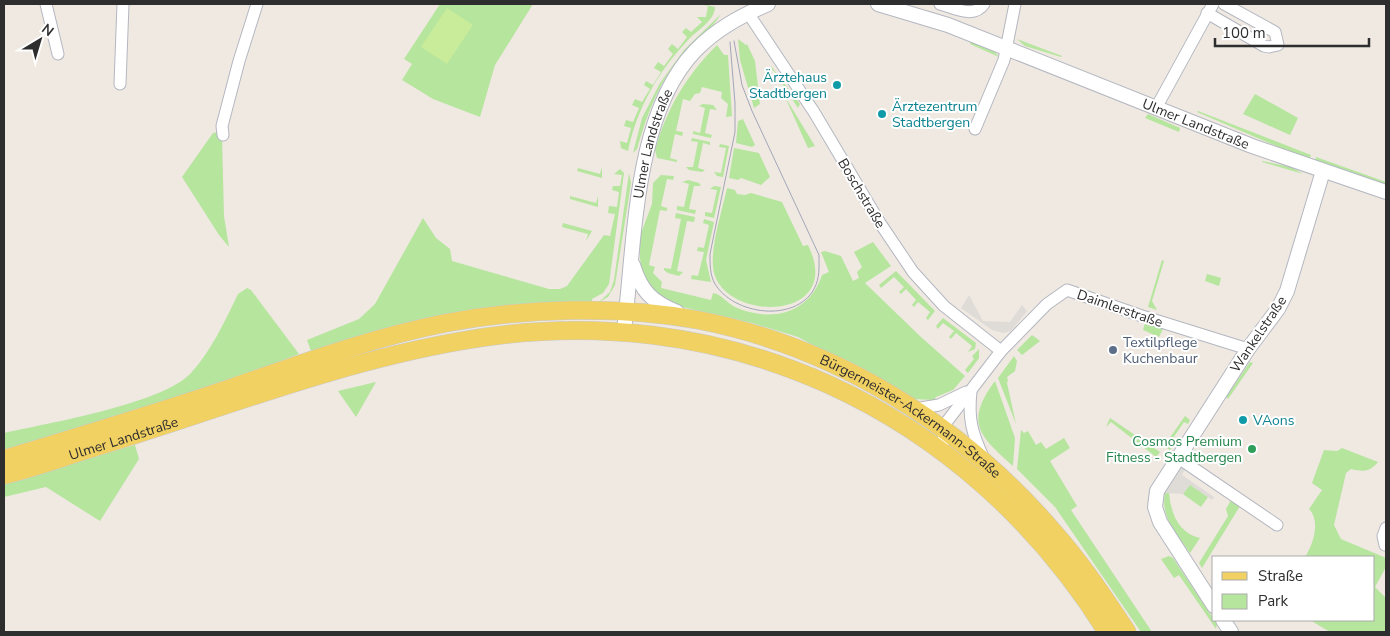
<svg xmlns="http://www.w3.org/2000/svg" width="1390" height="636" font-family="'Nunito Sans',sans-serif">
  <style>
    .green { fill: #b6e59e }
    .pitch { fill: #c9ec9a }
    .plaza { fill: #dfdcd8 }
    .lines { fill: none; stroke-linecap: round; stroke-linejoin: round }
    .minor-casing { stroke: #b4b7c1; stroke-width: 13 }
    .tertiary-casing { stroke: #b4b7c1; stroke-width: 16 }
    .primary-casing { stroke: #c9c9c9; stroke-width: 19 }
    .minor { stroke: #fff; stroke-width: 11 }
    .tertiary { stroke: #fff; stroke-width: 14 }
    .primary { stroke: #f2d163; stroke-width: 18 }
    .tram { stroke: #a3a6b8; stroke-width: 1 }
    .culture-dot { fill: #0f9aa8; stroke: #fff; stroke-width: 2 }
    .service-dot { fill: #5c6f8a; stroke: #fff; stroke-width: 2 }
    .leisure-dot { fill: #2e9e5b; stroke: #fff; stroke-width: 2 }
    .labels { text-anchor: middle; stroke-width: 4; stroke-linejoin: round; paint-order: stroke }
    .culture-label { font-size: 14px; fill: #0d838f; stroke: #fff; text-anchor: start }
    .street-label { font-size: 14px; fill: #2e2e2e; stroke: #fff }
    .service-label { font-size: 14px; fill: #4e5e75; stroke: #fff; text-anchor: start }
    .leisure-label { font-size: 14px; fill: #27864d; stroke: #fff; text-anchor: end }
  </style>
  <rect width="100%" height="100%" fill="#efe9e1"/>
  <g class="green">
    <path d="M440,4H533L495,65L480,117L433,99L402,80L412,64L404,59Z"/>
    <path d="M701,4L715,7C715,20 698,30 689,39C659,70 637,108 628,151L621,148L620,141L627,143L631,128L624,126L626,120L633,122L639,108L632,105L635,99L642,102L650,89L644,85L646,81L653,85L661,72L654,68L658,62L664,66L673,54L668,49L672,44L678,49L687,37L682,32L686,28L691,32L702,22L697,17H706L708,6Z"/>
    <path d="M721,14C711,31 692,42 680,57C658,84 647,115 637,149L633,153L642,118L660,83L684,50Z"/>
    <path d="M738,39L746,45L747,44L755,61L760,104L754,108L740,60Z"/>
    <path d="M1017,39L1062,56L1061,57L1025,46Z"/>
    <path d="M971,42L994,51L999,57L970,44Z"/>
    <path d="M717,45L724,55H728L732,116L726,117L728,104L721,98L722,92L702,87L700,93L695,94L690,101L683,99L676,131L683,132L682,136L675,134L670,158L677,160V162L657,158L655,150C667,108 686,76 717,45Z"/>
    <path d="M771,66L800,104L798,108L774,71L771,70Z"/>
    <path d="M1255,94L1298,118L1290,135L1243,114Z"/>
    <path d="M785,97L815,146L808,148Z"/>
    <path d="M703,104L713,105L717,110L710,109L705,133L712,135L711,138L693,134V131L700,133L705,108L699,106Z"/>
    <path d="M1198,111L1311,155L1309,160L1197,112Z"/>
    <path d="M1148,114L1180,128L1179,132L1145,118Z"/>
    <path d="M743,119L755,145L752,147L736,143L738,121Z"/>
    <path d="M219,132L222,138L224,216L229,247L219,235L182,177L213,133Z"/>
    <path d="M692,138L710,142V145L703,143L698,168L705,170L702,172L689,170L686,167H693L698,142L691,141Z"/>
    <path d="M720,144L729,146L723,177L717,176L714,172L721,173L726,148L719,147Z"/>
    <path d="M734,148L759,153L770,177L761,185L741,178L738,180L729,178Z"/>
    <path d="M1316,157L1386,182V184L1315,162Z"/>
    <path d="M1262,161L1291,167L1303,174L1262,162Z"/>
    <path d="M602,167V178L577,171L578,168L600,174Z"/>
    <path d="M620,169L624,173L609,284L603,293L592,299V303L357,338L311,351L307,340L359,319L375,304L423,218L436,238L450,249L452,261L549,289H560L567,286L604,235L610,236L615,214L608,213L609,206L617,207L619,192L612,190L613,186H620L622,175L614,174Z"/>
    <path d="M629,173L631,183L615,285L608,297L599,302L610,292L614,280Z"/>
    <path d="M661,175L674,176L673,180L667,179L661,206L667,208V211L660,210L649,265L655,267L653,273L662,282L661,288L711,300L713,293C721,294 727,303 735,307C771,323 809,314 822,275L829,272L821,252L825,251L841,256L853,281L859,278L857,272L862,267L854,252L873,242L891,266L865,283L921,337L965,376L953,390L936,397L934,400L913,399L798,337L752,323L673,305L654,294L642,275L640,258V236L652,204L653,183Z"/>
    <path d="M688,180L699,183L701,186H694L689,209L696,210L695,214L677,210V206L684,207L689,184L682,182Z"/>
    <path d="M714,186L721,187L714,218L705,216V212L712,213L717,190L710,189Z"/>
    <path d="M727,188L735,190L737,194L745,195L751,193L782,202L803,246L808,245C847,324 718,323 713,267C711,244 722,211 727,188Z"/>
    <path d="M570,196L596,203L598,196V207L570,199Z"/>
    <path d="M676,213L695,217L694,222L687,221L677,271L683,272L679,276L668,273L664,270V268L671,269L681,219L675,218Z"/>
    <path d="M704,219L714,222L706,260L711,282L691,279L692,275L698,276L704,252L697,251L698,247L704,248L709,225L703,223Z"/>
    <path d="M563,223L592,231L586,241L588,234L562,227Z"/>
    <path d="M1162,260L1164,261L1152,301L1157,310L1148,307Z"/>
    <path d="M896,271L935,311L928,320L926,318L930,312L918,302L914,307L912,305L916,300L906,289L901,294L899,292L904,287L894,277L881,288L879,285Z"/>
    <path d="M1207,274L1221,278L1219,286L1205,281Z"/>
    <path d="M247,288L251,290L299,354L192,395L4,453V433C48,423 162,404 191,373C211,351 225,321 238,294Z"/>
    <path d="M943,318L976,343L975,349L968,352L972,346L956,333L951,339L949,337L954,331L943,323L938,329L936,326Z"/>
    <path d="M1145,323L1163,329L1159,337L1143,330Z"/>
    <path d="M1032,335L1040,341L1022,355L1017,350Z"/>
    <path d="M979,349V358L968,373L965,370L974,359L972,356Z"/>
    <path d="M1014,356L1017,361L1015,371L1007,377L1008,380L1007,383L1016,424L998,378Z"/>
    <path d="M1250,362L1253,363L1228,399L1226,397Z"/>
    <path d="M995,381L1015,438L1013,466C980,436 964,423 995,381Z"/>
    <path d="M376,382L356,417L338,391Z"/>
    <path d="M1185,416L1190,420L1188,424L1184,422L1169,444L1173,446L1170,450L1164,446Z"/>
    <path d="M1110,418L1160,452L1156,457L1111,422L1106,427Z"/>
    <path d="M1021,430L1024,433L1028,431L1036,445L1041,442L1046,449L1064,438L1070,448L1050,461L1077,506L1071,510L1152,632H1141L1055,507L1017,469Z"/>
    <path d="M135,445L139,459L100,521L46,487L4,497V483Z"/>
    <path d="M1342,448L1378,462C1370,472 1363,472 1351,469L1346,473L1334,525L1341,539L1386,558V567L1375,587L1386,598V632H1330L1310,620H1374V557H1305C1313,545 1321,521 1309,509L1322,490L1312,483L1324,450L1337,451Z"/>
    <path d="M1190,484L1208,497L1201,507L1183,494Z"/>
    <path d="M1165,493H1169C1171,513 1178,533 1200,538L1190,553C1177,534 1160,517 1165,493Z"/>
    <path d="M1231,500L1240,506L1202,568L1199,563L1228,516L1226,509Z"/>
    <path d="M1169,556L1173,558L1217,624L1216,629L1179,575L1174,578L1161,559Z"/>
  </g>
  <path class="pitch" d="M447,8L473,25L447,64L421,47Z"/>
  <g class="plaza">
    <path d="M969,295L983,321L1010,322L1022,305L1027,311L1011,331L1003,333L992,330L961,308Z"/>
    <path d="M1184,468H1186L1182,475L1214,497L1212,500L1190,485L1183,494L1165,493L1178,469Z"/>
  </g>
  <g class="lines">
    <defs>
      <g id="minor">
        <path d="M46,4L58,54"/>
        <path d="M940,4C954,8 974,19 984,4"/>
        <path d="M748,13L814,112L880,223L913,272L944,306L1001,351"/>
        <path d="M1207,13L1264,46L1269,47L1278,45L1275,32L1224,4"/>
        <path d="M120,84L123,4"/>
        <path d="M1156,108L1213,4"/>
        <path d="M975,129L1004,60L1015,4"/>
        <path d="M223,135L222,126L239,61L257,4"/>
        <path d="M971,391C968,420 972,433 984,459"/>
        <path d="M914,409L939,405L966,392"/>
        <path d="M942,449L945,424L1001,351L1047,304L1067,290L1142,316L1248,349"/>
        <path d="M1177,457L1277,525"/>
        <path d="M1385,545L1383,536L1386,528"/>
      </g>
      <g id="tertiary">
        <path id="s1" d="M878,4L948,25L1252,146L1386,192"/>
        <path d="M633,265C641,291 652,302 677,312"/>
        <path id="s2" d="M624,330C635,246 633,115 695,51C716,29 741,16 768,4"/>
        <path d="M1214,606L1160,522L1155,507L1157,491L1248,349L1278,309L1287,291L1323,171"/>
        <path d="M1223,620L1231,632"/>
      </g>
      <g id="primary">
        <path id="s3" d="M4,459C81,436 157,413 234,387C303,363 374,337 446,323C525,308 619,305 698,320C834,346 962,425 1052,530C1080,561 1104,597 1127,632"/>
        <path id="s4" d="M4,475C34,468 63,457 93,448C215,411 334,363 461,341C722,294 967,408 1107,632"/>
      </g>
    </defs>
    <use href="#minor" class="minor-casing"/>
    <use href="#tertiary" class="tertiary-casing"/>
    <use href="#primary" class="primary-casing"/>
    <use href="#minor" class="minor"/>
    <use href="#tertiary" class="tertiary"/>
    <use href="#primary" class="primary"/>
    <path class="tram" d="M730,42L735,103V132L710,254C710,265 710,275 715,284C734,315 795,323 814,289C820,278 819,267 819,255L752,111L742,85L734,41"/>
  </g>
  <g class="culture-dot">
    <circle cx="837" cy="85" r="5"/>
    <circle cx="882" cy="114" r="5"/>
    <circle cx="1243" cy="420" r="5"/>
  </g>
  <circle class="service-dot" cx="1113" cy="350" r="5"/>
  <circle class="leisure-dot" cx="1252" cy="449" r="5"/>
  <g class="labels">
    <g class="culture-label">
      <text x="827" y="82" text-anchor="end">Ärztehaus<tspan x="827" dy="16">Stadtbergen</tspan></text>
      <text x="892" y="111">Ärztezentrum<tspan x="892" dy="16">Stadtbergen</tspan></text>
      <text x="1253" y="425">VAons</text>
    </g>
    <g class="street-label">
      <text dy="5" stroke="none"><textPath href="#s1" startOffset="340">Ulmer Landstraße</textPath></text>
      <text dy="5" stroke="none"><textPath href="#s2" startOffset="189">Ulmer Landstraße</textPath></text>
      <text transform="translate(862 193) rotate(59)" y="5">Boschstraße</text>
      <text transform="translate(1120 308) rotate(19)" y="5">Daimlerstraße</text>
      <text transform="translate(1258 334) rotate(-56)" y="5">Wankelstraße</text>
      <text dy="5" stroke="none"><textPath href="#s3" startOffset="952">Bürgermeister-Ackermann-Straße</textPath></text>
      <text dy="5" stroke="none"><textPath href="#s4" startOffset="125">Ulmer Landstraße</textPath></text>
    </g>
    <g class="service-label">
      <text x="1123" y="347">Textilpflege<tspan x="1123" dy="16">Kuchenbaur</tspan></text>
    </g>
    <g class="leisure-label">
      <text x="1242" y="446">Cosmos Premium<tspan x="1242" dy="16">Fitness - Stadtbergen</tspan></text>
    </g>
  </g>
  <rect width="1390" height="636" fill="none" stroke="#2e2e2e" stroke-width="10"/>
  <rect x="1212" y="556" width="162" height="65" fill="#ffffff" stroke="#ababab"/>
  <rect x="1222" y="572" width="25" height="8" fill="#f2d163" stroke="#ababab"/>
  <text x="1258" y="581" font-size="15" fill="#2e2e2e">Straße</text>
  <rect x="1222" y="594" width="25" height="15" fill="#b6e59e" stroke="#ababab"/>
  <text x="1258" y="606" font-size="15" fill="#2e2e2e">Park</text>
  <g transform="translate(40 40) rotate(38)" stroke="#ffffff" stroke-width="4" paint-order="stroke">
  <path d="M0-4L9 19L0 12L-9 19Z" fill="#2e2e2e"/>
  <text y="-8" font-size="14" font-weight="bold" text-anchor="middle" fill="#2e2e2e">N</text>
  </g>
  <path d="M1215 38v8h154v-8" fill="none" stroke="#2e2e2e" stroke-width="2.5"/>
  <text x="1222" y="38" font-size="15" fill="#2e2e2e" stroke="#ffffff" stroke-width="4" paint-order="stroke">100 m</text>
</svg>
